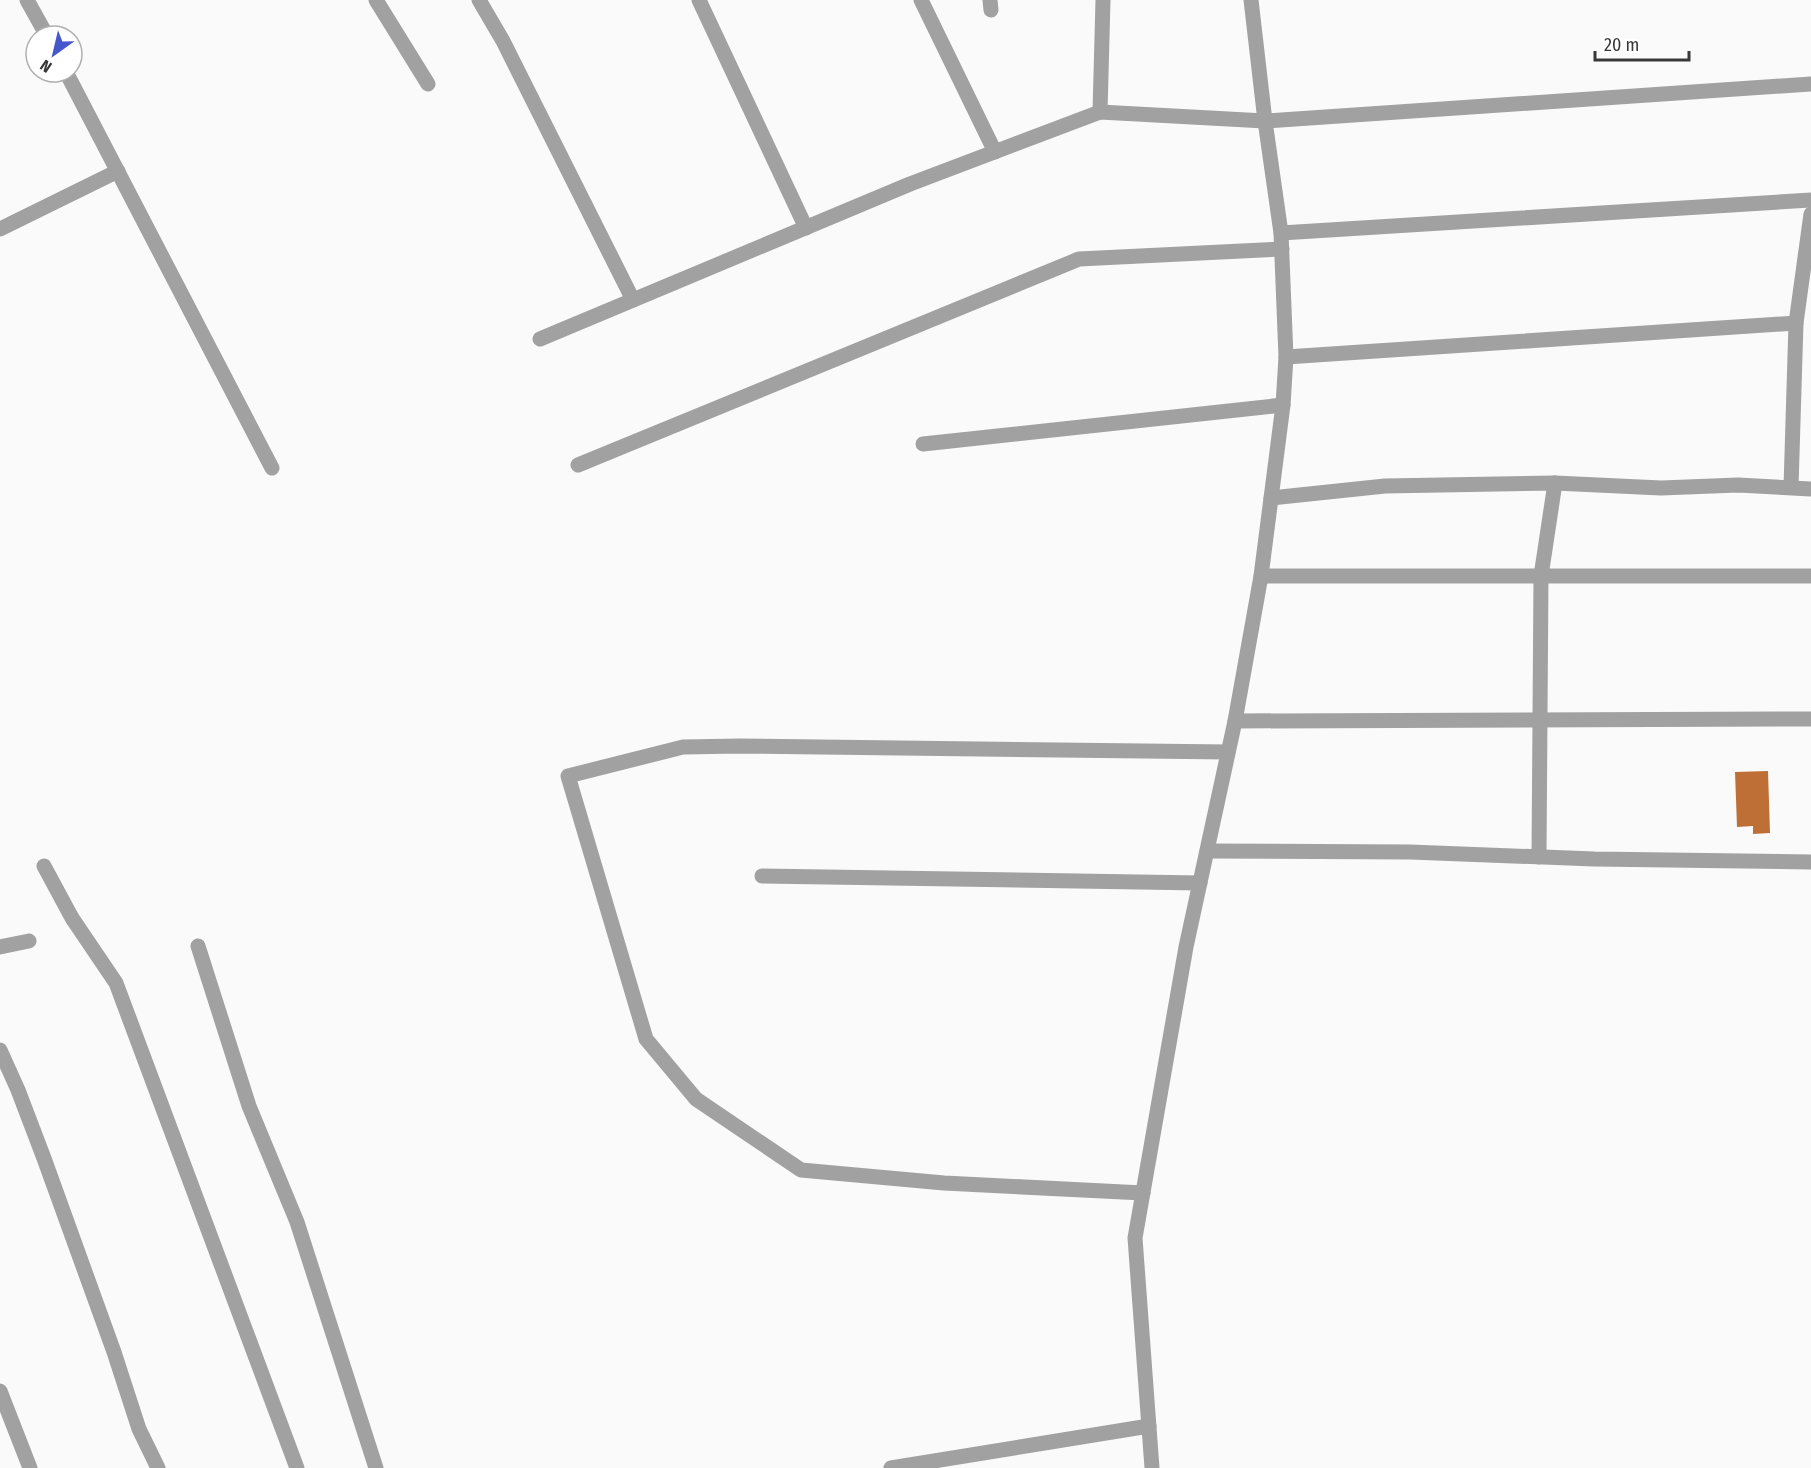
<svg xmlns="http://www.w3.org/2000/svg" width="1811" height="1468" font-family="'Fira Sans Condensed',sans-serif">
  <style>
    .building { fill: #be6f35 }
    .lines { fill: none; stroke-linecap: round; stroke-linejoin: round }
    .minor { stroke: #a1a1a1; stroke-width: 15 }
  </style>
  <rect width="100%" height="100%" fill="#fafafb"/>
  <path class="building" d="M1768,771L1770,833L1753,834V826L1737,827L1735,772Z"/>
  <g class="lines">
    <g class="minor">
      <path d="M27,0L47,36"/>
      <path d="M376,0L428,84"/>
      <path d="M479,0L503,41L633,300"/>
      <path d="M699,0L806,228"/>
      <path d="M921,0L995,152"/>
      <path d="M990,0L991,10"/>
      <path d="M66,72L272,468"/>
      <path d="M1100,112L1103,0"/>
      <path d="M0,229L118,171"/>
      <path d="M1281,233L1811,200"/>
      <path d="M540,339L910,184L1100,112L1265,121L1811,84"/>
      <path d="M1286,357L1796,323L1811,214"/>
      <path d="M923,444L1283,405"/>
      <path d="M578,465L1079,259L1282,249"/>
      <path d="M1791,487L1796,323"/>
      <path d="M1271,498L1385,486L1555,483L1661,488L1738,485L1811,489"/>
      <path d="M1261,576H1811"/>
      <path d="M1235,721L1811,719"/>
      <path d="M1207,851L1410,852L1594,859L1811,862"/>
      <path d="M1539,857L1541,576L1555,483"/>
      <path d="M44,866L72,918L116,983L297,1468"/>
      <path d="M762,876L1200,883"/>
      <path d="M198,946L249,1106L297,1222L376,1468"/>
      <path d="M0,947L29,941"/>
      <path d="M0,1050L18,1090L45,1161L114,1352L139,1429L158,1468"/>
      <path d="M1143,1193L944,1183L801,1170L696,1099L646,1039L568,776L683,747L740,746L1228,752"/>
      <path d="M0,1391L30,1468"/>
      <path d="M891,1468L1149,1426"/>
      <path d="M1152,1468L1135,1238L1186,947L1235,721L1261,576L1283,405L1286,357L1281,233L1265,121L1251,0"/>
    </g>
  </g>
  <g transform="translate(54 54) rotate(214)"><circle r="28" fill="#ffffff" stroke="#afafaf" stroke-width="1.5"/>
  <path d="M0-4.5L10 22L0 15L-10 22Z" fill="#4557cb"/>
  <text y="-9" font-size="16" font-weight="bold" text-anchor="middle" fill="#383838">N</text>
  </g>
  <path d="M1595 51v9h94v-9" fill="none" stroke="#383838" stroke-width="3"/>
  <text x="1604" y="51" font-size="18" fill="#383838" stroke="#ffffff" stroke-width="4.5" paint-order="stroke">20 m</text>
</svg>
